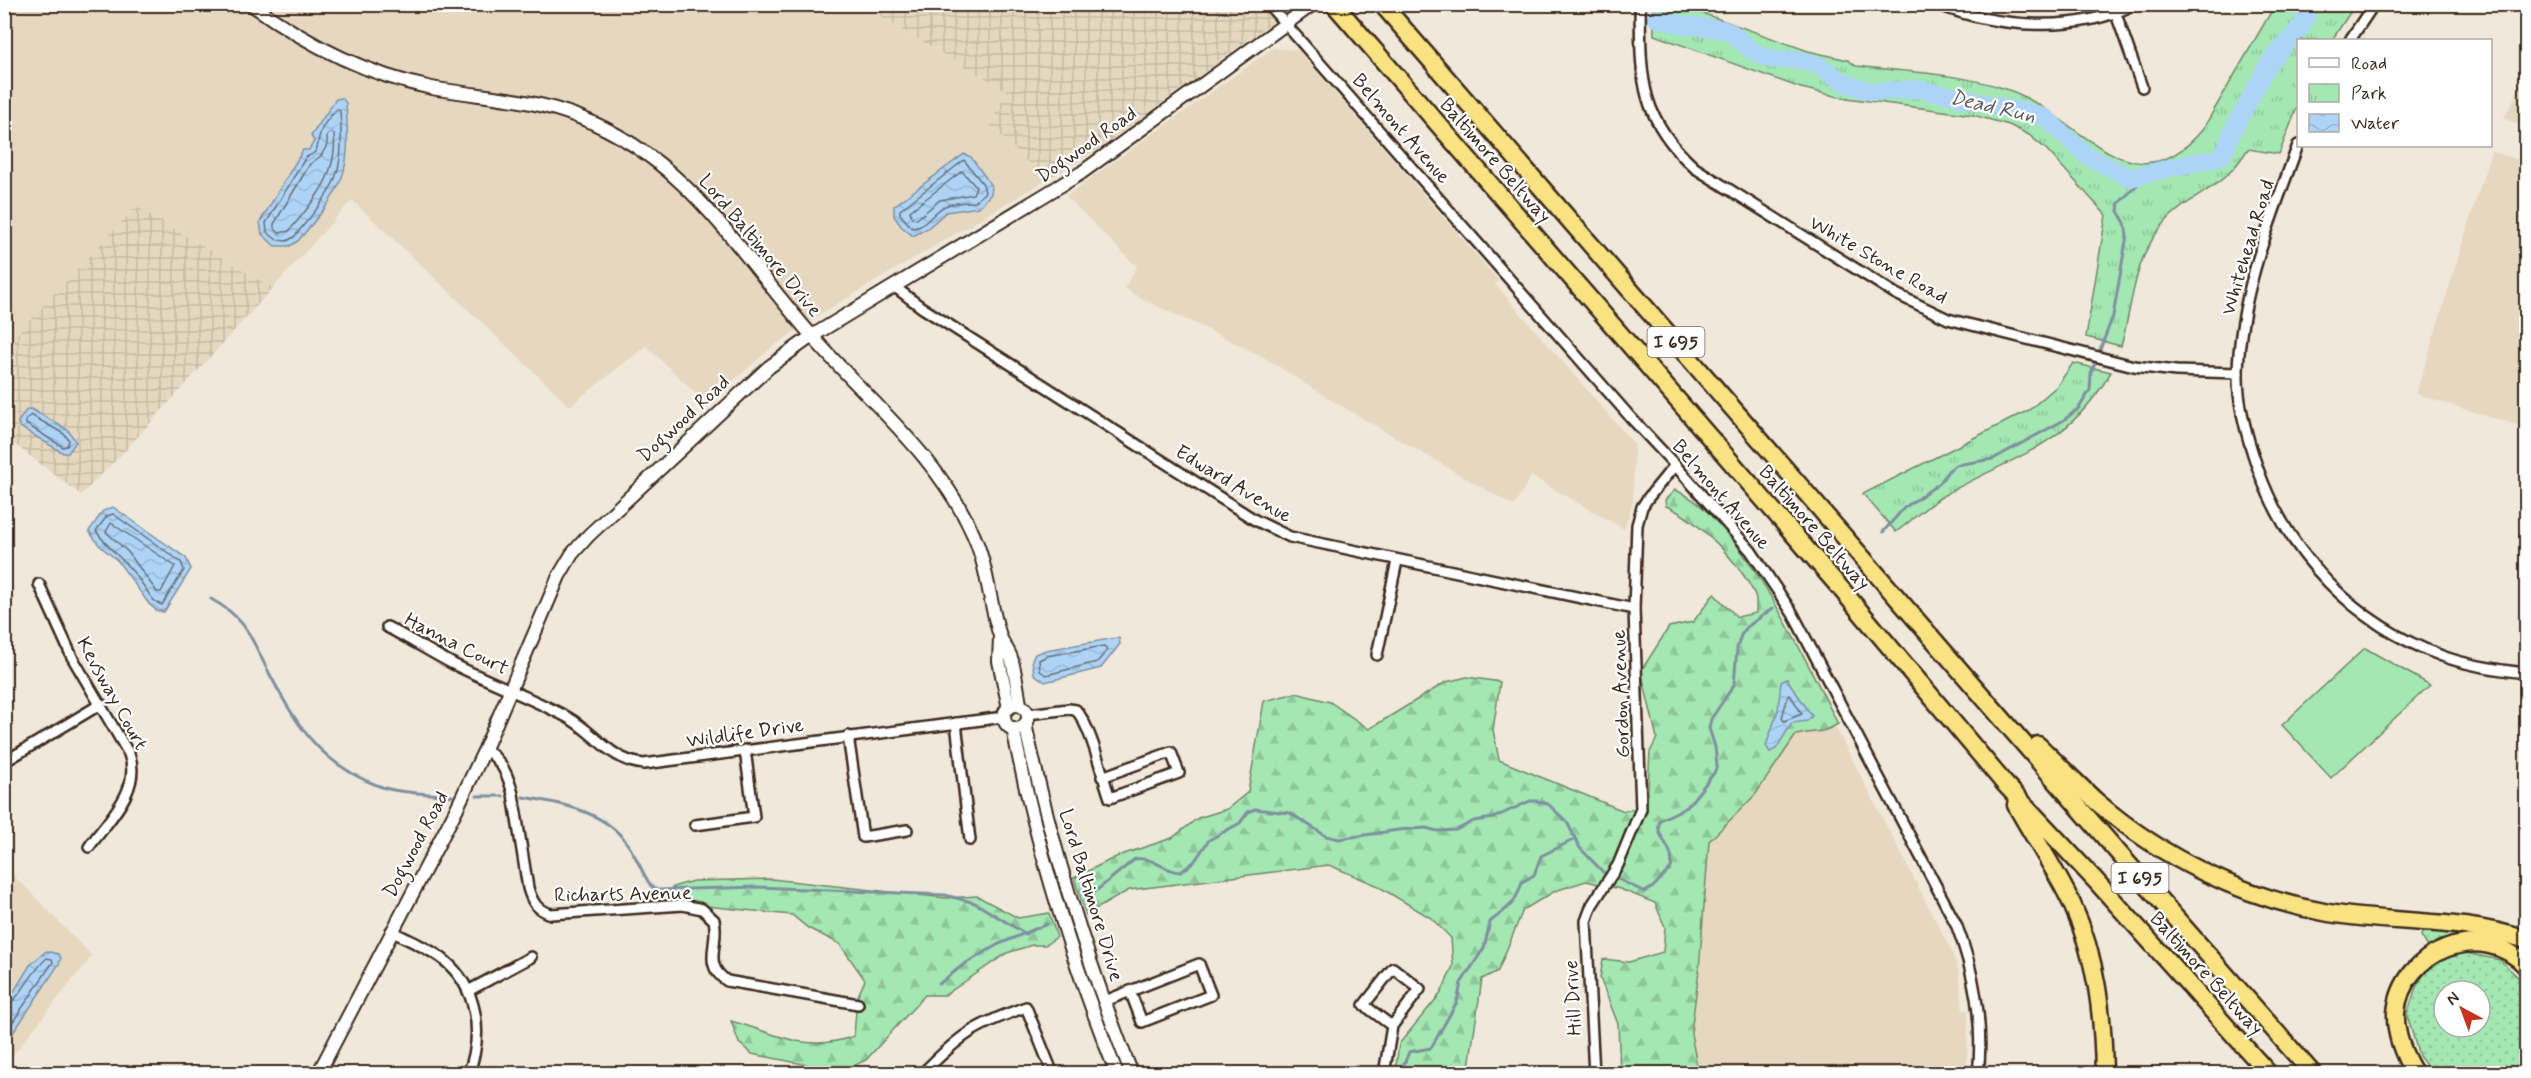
<svg xmlns="http://www.w3.org/2000/svg" width="2531" height="1078" font-family="Mynerve,sans-serif">
  <style>
    .built { fill: #e6d8c0 }
    .industrial { fill: url(#industrial-grid) }
    .grass { fill: url(#grass-dots); stroke: #6f8868; stroke-width: 1.5; fill-rule: evenodd }
    .forest { fill: url(#forest-firs); stroke: #6f8868; stroke-width: 1.5 }
    .park { fill: url(#park-tufts); stroke: #6f8868; stroke-width: 1.5 }
    .pitch { fill: #a3e7b3; stroke: #6f8868; stroke-width: 1.5 }
    .water { fill: url(#water-waves); stroke: #7f90a0; stroke-width: 1.5 }
    .lines { fill: none; stroke-linecap: round; stroke-linejoin: round }
    .shore { stroke: #696e75; stroke-width: 1.5 }
    .stream { stroke: #7f90a0; stroke-width: 3 }
    .river { stroke: #add4f7; stroke-width: 18 }
    .street-casing { stroke: #3b2a1e; stroke-width: 14 }
    .secondary-casing { stroke: #3b2a1e; stroke-width: 16 }
    .highway-casing { stroke: #3b2a1e; stroke-width: 21 }
    .street { stroke: #fff; stroke-width: 9 }
    .secondary { stroke: #fff; stroke-width: 12 }
    .highway { stroke: #f8e281; stroke-width: 16 }
    .labels { text-anchor: middle; stroke-width: 4.5; stroke-linejoin: round; paint-order: stroke }
    .shield { fill: #fff; stroke: #766a62; stroke-width: 1.5 }
    .shield-label { font-size: 18px; font-weight: bold; fill: #3b2a1e }
    .street-label { font-size: 20px; fill: #3b2a1e; stroke: #fff }
    .water-label { font-size: 21px; font-style: italic; fill: #5d5d5f; stroke: #fff }
  </style>
  <defs>
    <pattern id="industrial-grid" width="8" height="8" patternUnits="userSpaceOnUse" patternTransform="scale(1.5)"><rect width="8" height="8" fill="#e6d8c0"/><path d="M0 4h8M4 0v8" fill="none" stroke="#c6baa5"/></pattern>
    <pattern id="grass-dots" width="8" height="8" patternUnits="userSpaceOnUse" patternTransform="scale(1.5)"><rect width="8" height="8" fill="#a3e7b3"/><path d="M2 2h.1M6 6h.1" fill="none" stroke="#8dc69a" stroke-width="1.8" stroke-linecap="round"/></pattern>
    <pattern id="forest-firs" width="22" height="20" patternUnits="userSpaceOnUse" patternTransform="scale(1.5)"><rect width="22" height="20" fill="#a3e7b3"/><path d="M5 1l3.5 6h-7zM16 11l3.5 6h-7z" fill="#8dc69a"/></pattern>
    <pattern id="park-tufts" width="24" height="20" patternUnits="userSpaceOnUse" patternTransform="scale(1.5)"><rect width="24" height="20" fill="#a3e7b3"/><path d="M3 7l-1-3M5 7V3M7 7l1-3M15 17l-1-3M17 17v-4M19 17l1-3" fill="none" stroke="#8dc69a"/></pattern>
    <pattern id="water-waves" width="16" height="10" patternUnits="userSpaceOnUse" patternTransform="scale(1.5)"><rect width="16" height="10" fill="#add4f7"/><path d="M0 5q4-4 8 0t8 0" fill="none" stroke="#96b6d3"/></pattern>
  </defs>
  <rect width="100%" height="100%" fill="#f0e8da"/>
  <filter id="ink" filterUnits="userSpaceOnUse"><feTurbulence type="fractalNoise" baseFrequency=".0167" numOctaves="2"/><feDisplacementMap in="SourceGraphic" scale="12" xChannelSelector="R" yChannelSelector="G"/><feConvolveMatrix kernelMatrix="1 2 1 2 8 2 1 2 1" color-interpolation-filters="sRGB"/></filter>
  <g filter="url(#ink)">
    <g class="built">
      <path d="M4,5H859L1007,91L990,125L1046,180L822,313L771,348L707,404L646,346L570,406L352,200L273,288L136,206L5,348Z"/>
      <path d="M1273,48L1298,50L1499,281L1495,284L1634,444L1633,502L1624,529L1531,476L1514,506L1331,400L1265,358L1211,331L1146,301L1124,288L1137,267L1066,196Z"/>
      <path d="M2526,75V128L2504,118Z"/>
      <path d="M2491,151L2526,162V428L2416,394Z"/>
      <path d="M1779,618L1952,952L1959,971L1963,1010H1968L1967,1073H1695L1679,811Z"/>
      <path d="M4,865L92,956L8,1061L29,1073H5Z"/>
    </g>
    <g class="industrial">
      <path d="M1280,4L1287,12L1100,148L1046,180L990,125L1007,91L859,5Z"/>
      <path d="M136,206L273,288L122,454L81,495L5,437L4,348Z"/>
    </g>
    <g class="grass">
      <path d="M2424,928L2492,935L2526,947V959L2469,936L2448,939L2428,947L2421,936Z"/>
      <path d="M2461,952L2500,960L2525,984C2531,1007 2528,1054 2513,1073H2432L2419,1056L2407,1015L2416,987L2429,966ZM2444,991H2480V1027H2444Z"/>
    </g>
    <g class="forest">
      <path d="M1675,490C1739,514 1807,663 1838,724C1820,735 1815,730 1796,735L1755,795L1709,841L1699,970L1691,1033L1697,1066L1701,1071L1800,1072L1957,1069L1956,1073H1620L1618,1024L1600,978L1603,959L1629,962L1663,952L1665,927L1655,903L1620,889L1586,881L1555,891L1523,910L1498,971L1482,979L1468,1073H1395L1399,1044L1441,993L1453,966L1451,938L1431,918L1376,885L1329,865L1129,890L1086,915L1074,878L1118,856L1172,838L1198,818L1227,809L1248,792L1264,701L1296,693L1330,702L1369,729L1446,682L1467,677L1500,682L1493,730L1499,760L1624,811L1647,806L1650,752L1657,738L1641,671L1669,627L1693,622L1714,594L1737,617L1756,613C1756,607 1757,600 1755,595C1740,563 1698,519 1666,506L1665,500Z"/>
      <path d="M771,879L946,898L977,896L1018,918L1049,913L1057,937L1045,945H1032L1007,953L945,995H925L866,1060L847,1069L833,1070L752,1054L739,1043L731,1021C776,1033 806,1054 854,1036L857,998L865,980L840,944L808,928L792,915L648,900L676,886L693,881Z"/>
    </g>
    <g class="park">
      <path d="M1653,5H1680L1808,51L1848,60L1856,66C1905,72 1959,73 2006,89C2077,112 2132,215 2203,129L2275,5H2355L2332,40H2298V105L2279,154L2248,149C2242,158 2236,167 2228,174C2210,192 2186,200 2169,218C2133,254 2134,300 2121,346L2086,337L2106,215L2047,150L2029,135L2009,125L1973,115L1839,97L1801,88L1654,35Z"/>
      <path d="M2073,363L2111,372C2067,447 2018,454 1948,493C1929,503 1913,520 1896,532L1863,494L2029,410L2057,386Z"/>
    </g>
    <path class="pitch" d="M2365,648L2430,685L2331,778L2282,725Z"/>
    <g class="water">
      <path d="M342,98L346,103C351,177 345,185 298,241L290,246H275L262,234L260,222L303,150H309L314,141L311,136L336,99Z"/>
      <path d="M964,154L971,157L988,181L992,188L991,194L979,207L946,212L928,228L913,236L901,226L894,216V206Z"/>
      <path d="M27,409H32L68,430L76,442L68,453H63L20,427L18,422Z"/>
      <path d="M113,507L186,558L191,569L164,612L157,611L149,604L118,561L99,545L89,531L103,511Z"/>
      <path d="M1116,638H1119L1120,644L1101,668L1045,682L1034,674L1032,659L1035,654L1046,650Z"/>
      <path d="M1787,679L1812,716L1807,721L1792,723L1776,749L1770,752L1766,746L1778,710L1781,682Z"/>
      <path d="M46,951L58,954L61,958L59,964L5,1045V1006L30,965Z"/>
    </g>
    <g class="lines">
      <g class="shore">
        <path d="M337,109L340,111C345,178 335,187 294,237L287,241L277,240L267,232L266,223L306,157C321,152 316,145 320,134C322,126 331,115 337,109Z"/>
        <path d="M331,132L334,134C338,175 314,201 289,231L279,233L274,228V224L310,164L321,156L327,145V136Z"/>
        <path d="M964,160L983,184L985,192L975,202C965,202 954,202 945,206C932,212 926,228 912,228L900,214V210Z"/>
        <path d="M962,171L976,187L973,194L940,200L917,219L912,218L910,211Z"/>
        <path d="M31,415L64,434L69,440L67,446L63,447L26,424V419Z"/>
        <path d="M113,514L181,562L184,570L162,605C152,602 149,593 143,585C129,563 110,551 96,531L107,516Z"/>
        <path d="M111,523L175,566L161,592H157L128,552L106,532Z"/>
        <path d="M1104,646L1108,650L1097,662L1046,675L1040,671L1039,660L1047,656Z"/>
        <path d="M1788,695L1791,696L1802,714L1784,721L1782,718Z"/>
        <path d="M4,1008C14,1007 34,968 47,958L52,959L53,962L4,1035"/>
      </g>
      <g class="stream">
        <path d="M1883,532L1904,508L1940,483L1948,471L1956,465L1993,459L2064,420L2079,408L2090,390L2091,373L2113,316L2127,235L2125,223L2118,211L2119,203L2147,175"/>
        <path d="M211,599C244,617 249,633 265,665C294,721 317,763 379,786C401,794 428,793 452,796"/>
        <path d="M477,796H503"/>
        <path d="M523,797C556,802 599,810 622,837C635,851 640,870 651,886L658,890L758,887L945,895L975,903L1026,934"/>
        <path d="M1086,899L1135,859C1154,856 1164,872 1181,872L1194,862L1209,840L1240,823L1248,812L1255,809L1290,813L1326,836L1339,839L1398,830L1426,828L1437,831L1456,830L1474,821L1493,818L1530,801H1537L1548,804L1567,822L1580,848L1603,872L1645,892L1653,887L1671,868C1676,845 1653,838 1660,820L1687,807L1714,773L1717,766L1715,747L1709,728L1711,719L1734,685L1737,648L1741,635L1747,627L1773,608"/>
        <path d="M939,984L963,965L997,945L1047,924"/>
        <path d="M1400,1074L1409,1052L1431,1048L1457,1002L1461,983L1484,948L1490,922C1508,907 1515,906 1522,882L1534,875L1541,856L1575,839"/>
      </g>
      <path class="river" d="M1656,18L1683,25L1721,29L1732,33L1752,51L1770,59L1800,60L1818,65L1843,82L1872,92L1918,89L2031,113L2046,118L2086,155L2130,178L2173,167L2215,159L2223,155L2227,147L2229,138L2269,63L2304,23L2309,4"/>
      <defs>
        <g id="street">
          <path d="M1268,4L1632,419L1675,465L1751,551L1793,614L1956,924C1974,970 1984,1024 1978,1074"/>
          <path d="M1640,4C1641,76 1638,117 1695,168L1896,294L1948,319L2134,366L2176,371L2238,373"/>
          <path d="M1937,4C1996,28 2077,34 2135,4"/>
          <path d="M2116,14L2142,87"/>
          <path d="M2350,40L2374,4"/>
          <path d="M2298,145C2271,219 2240,292 2238,372C2237,404 2247,438 2258,469C2289,556 2355,624 2442,656C2469,666 2498,670 2526,673"/>
          <path d="M895,287L921,307L1255,520L1290,537L1634,609"/>
          <path d="M39,584L72,657L129,754C142,789 109,819 89,847"/>
          <path d="M387,627C410,639 432,653 455,665C492,683 531,698 567,717C595,732 610,761 644,764L1004,717"/>
          <path d="M1377,655L1397,561"/>
          <path d="M1028,714L1069,709L1076,710C1091,726 1102,776 1110,798L1179,773L1171,752L1102,777"/>
          <path d="M956,723L970,840"/>
          <path d="M848,736L863,837L907,830"/>
          <path d="M485,749C502,761 508,775 513,794L528,888C532,902 537,910 551,914L683,905L702,909L714,920C720,944 701,964 727,981L858,1004"/>
          <path d="M4,762L101,704"/>
          <path d="M695,825L754,817L745,750"/>
          <path d="M391,931C408,940 429,948 444,960C478,988 484,1035 468,1074"/>
          <path d="M468,991L531,957"/>
          <path d="M1105,1001L1199,964L1211,995L1142,1022L1130,991"/>
          <path d="M922,1074C960,1035 975,1025 1026,1007L1053,1074"/>
          <path d="M1384,1074L1392,1026L1420,989L1393,968L1364,1005L1392,1026"/>
          <path d="M1594,1074L1586,921L1592,905L1618,865L1641,809L1634,609L1637,525L1642,507L1648,498L1675,465"/>
        </g>
        <g id="secondary">
          <path d="M251,4C305,43 367,75 432,88C482,97 532,98 579,117C688,159 739,253 812,336C867,400 938,455 973,534C988,567 989,603 1000,636C1003,645 1010,652 1012,661C1016,676 1018,691 1020,705"/>
          <path d="M1000,638L999,661L1009,708"/>
          <circle cx="1016" cy="717" r="12"/>
          <path d="M1025,724C1051,843 1086,960 1132,1074"/>
          <path d="M1013,728C1036,847 1072,961 1117,1074"/>
          <path d="M318,1074L455,812L485,749L559,576L572,554L589,535L769,367L812,336L1081,173L1313,4"/>
        </g>
        <g id="highway">
          <path d="M1334,4L1842,590L2004,783L2096,881L2269,1074"/>
          <path d="M1382,4L2122,857L2313,1074"/>
          <path d="M2038,745C2058,764 2077,784 2097,802C2162,858 2243,898 2329,913C2394,924 2463,918 2526,940"/>
          <path d="M2016,805C2034,838 2056,870 2072,904C2097,959 2103,1015 2104,1074"/>
          <path d="M2415,1074C2404,1056 2395,1034 2396,1013C2401,950 2483,919 2526,966"/>
        </g>
      </defs>
      <use href="#street" class="street-casing"/>
      <use href="#secondary" class="secondary-casing"/>
      <use href="#highway" class="highway-casing"/>
      <use href="#street" class="street"/>
      <use href="#secondary" class="secondary"/>
      <use href="#highway" class="highway"/>
    </g>
  </g>
  <g class="labels">
    <g class="shield">
      <rect x="1647.5" y="327" width="57" height="30" rx="4.5"/>
      <rect x="2111.5" y="863" width="57" height="30" rx="4.5"/>
    </g>
    <g class="shield-label">
      <text x="1676" y="348">I 695</text>
      <text x="2140" y="884">I 695</text>
    </g>
    <g class="street-label">
      <text transform="translate(1402 128) rotate(49)" y="7">Belmont Avenue</text>
      <text transform="translate(1086 144) rotate(-35)" y="7">Dogwood Road</text>
      <text transform="translate(1496 160) rotate(49)" y="7">Baltimore Beltway</text>
      <text transform="translate(761 245) rotate(50)" y="7">Lord Baltimore Drive</text>
      <text transform="translate(2247 247) rotate(-73)" y="7">Whitehead Road</text>
      <text transform="translate(1879 259) rotate(30)" y="7">White Stone Road</text>
      <text transform="translate(683 418) rotate(-43)" y="7">Dogwood Road</text>
      <text transform="translate(1234 483) rotate(31)" y="7">Edward Avenue</text>
      <text transform="translate(1722 494) rotate(49)" y="7">Belmont Avenue</text>
      <text transform="translate(1815 527) rotate(49)" y="7">Baltimore Beltway</text>
      <text transform="translate(457 643) rotate(27)" y="7">Hanna Court</text>
      <text transform="translate(113 693) rotate(61)" y="7">Kevsway Court</text>
      <text transform="translate(1620 694) rotate(-92)" y="7">Gordon Avenue</text>
      <text transform="translate(745 732) rotate(-8)" y="7">Wildlife Drive</text>
      <text transform="translate(415 844) rotate(-62)" y="7">Dogwood Road</text>
      <text transform="translate(623 893) rotate(-1)" y="7">Richarts Avenue</text>
      <text transform="translate(1092 895) rotate(73)" y="7">Lord Baltimore Drive</text>
      <text transform="translate(2207 973) rotate(48)" y="7">Baltimore Beltway</text>
      <text transform="translate(1572 998) rotate(-93)" y="7">Hill Drive</text>
    </g>
    <g class="water-label">
      <text transform="translate(1993 106) rotate(13)" y="7">Dead Run</text>
    </g>
  </g>
  <rect width="2531" height="1078" fill="none" stroke="#fff" stroke-width="24"/>
  <rect x="12" y="12" width="2507" height="1054" fill="none" stroke="#3b2a1e" stroke-width="2" filter="url(#ink)"/>
  <rect x="2297" y="39" width="195" height="108" fill="#ffffff" stroke="#b1aaa5" stroke-width="1.5"/>
  <rect x="2309" y="58" width="30" height="9" fill="#ffffff" stroke="#b1aaa5" stroke-width="1.5"/>
  <text x="2351" y="69" font-size="18" fill="#3b2a1e">Road</text>
  <rect x="2309" y="84" width="30" height="18" fill="url(#park-tufts)" stroke="#b1aaa5" stroke-width="1.5"/>
  <text x="2351" y="99" font-size="18" fill="#3b2a1e">Park</text>
  <rect x="2309" y="114" width="30" height="18" fill="url(#water-waves)" stroke="#b1aaa5" stroke-width="1.5"/>
  <text x="2351" y="129" font-size="18" fill="#3b2a1e">Water</text>
  <g transform="translate(2462 1009) rotate(319)"><circle r="28" fill="#ffffff" stroke="#b1aaa5" stroke-width="1.5"/>
  <path d="M0-4.5L10 22L0 15L-10 22Z" fill="#c8321e"/>
  <text y="-9" font-size="16" font-weight="bold" text-anchor="middle" fill="#3b2a1e">N</text>
  </g>
</svg>
